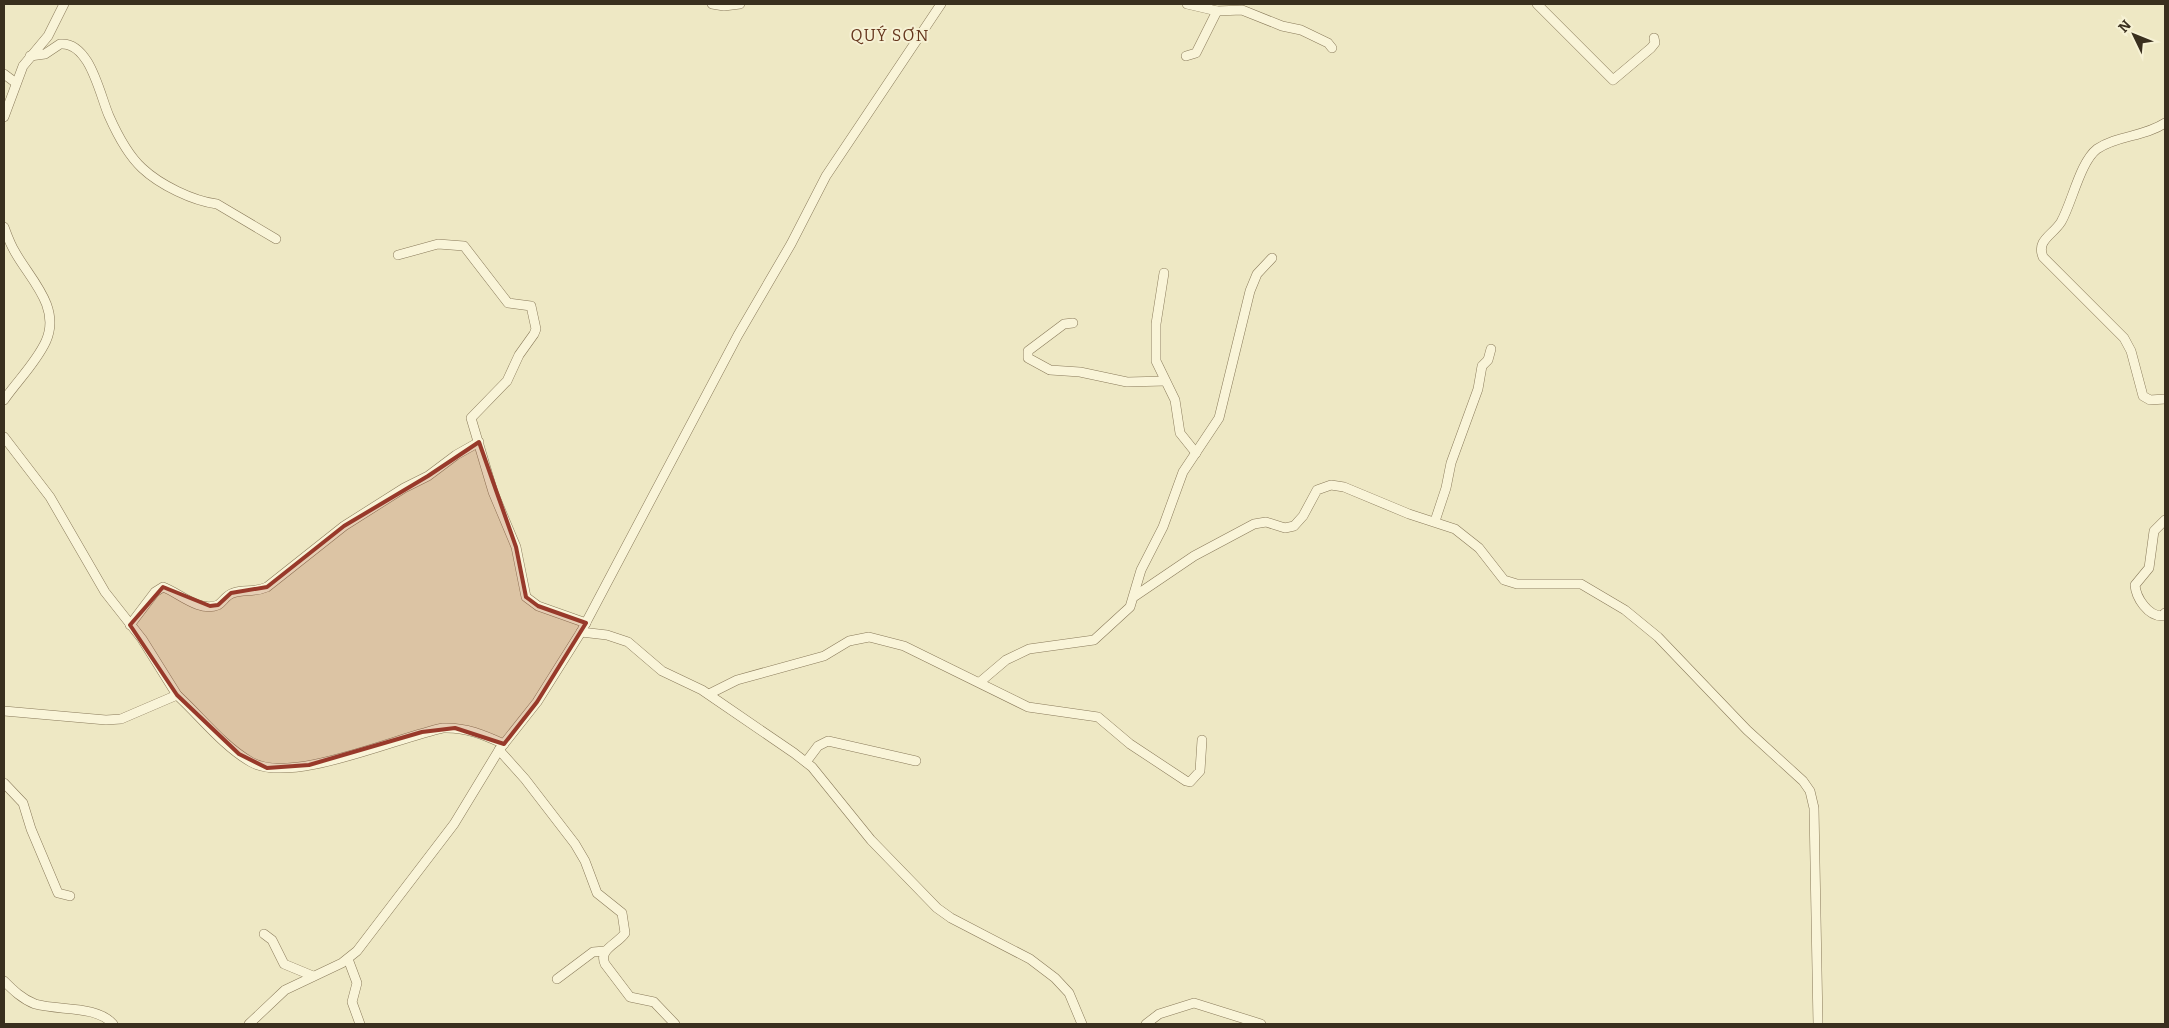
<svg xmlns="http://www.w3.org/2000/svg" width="2169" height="1028" font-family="Bitter,serif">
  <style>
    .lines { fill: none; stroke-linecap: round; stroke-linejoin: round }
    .minor-casing { stroke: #897a5a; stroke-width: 10 }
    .minor { stroke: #f9f4d8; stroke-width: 9 }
    .marked { fill: #98392a; fill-opacity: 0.2; stroke: #98392a; stroke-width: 4; stroke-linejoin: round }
    .labels { text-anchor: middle; stroke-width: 4; stroke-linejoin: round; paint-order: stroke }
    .quarter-label { font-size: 16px; letter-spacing: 1px; fill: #66371e; stroke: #f6f1d4 }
  </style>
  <rect width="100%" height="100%" fill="#eee8c4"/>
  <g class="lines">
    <defs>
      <g id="minor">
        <path d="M712,4L724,6L740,4"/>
        <path d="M1187,4L1217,11L1242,10L1282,26L1301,30L1328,43L1332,48"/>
        <path d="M1537,4L1613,80L1651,48L1655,43L1654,38"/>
        <path d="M30,56L45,54L60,44C90,41 100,96 109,116C117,134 127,154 142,168C160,185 193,201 217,204L276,239"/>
        <path d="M1186,56L1196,53L1217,11"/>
        <path d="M4,74L16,83"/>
        <path d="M4,117L23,66L48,36L64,4"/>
        <path d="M2165,123C2144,137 2118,135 2097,149C2080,162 2072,203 2061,222C2053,235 2036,240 2043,257L2124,338L2131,351L2143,396L2150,400L2165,399"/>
        <path d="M4,227C7,235 10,244 15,252C30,279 61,307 46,341C36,363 17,381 4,400"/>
        <path d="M398,255L438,244L464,246L508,303L531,306L536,329L534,334L519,355L507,381L471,418L493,492L516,547L526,597L538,606L586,623"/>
        <path d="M1164,273L1156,324V361L1175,400L1180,433L1196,453"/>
        <path d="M1073,323L1064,324L1028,351V358L1050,370L1080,372L1127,382L1165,381"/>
        <path d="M4,437L50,497L105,592L142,639L177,695"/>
        <path d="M2165,520L2154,531L2149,568L2135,585C2136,598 2148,616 2162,616L2165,613"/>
        <path d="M1435,521L1446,488L1451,463L1478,389L1482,366L1488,360L1491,349"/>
        <path d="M1135,596L1194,556L1254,524L1266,522L1285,528L1294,526L1303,516L1317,490L1331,485L1344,487L1409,514L1455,529L1479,548L1504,580L1517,584H1581L1625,610L1658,637L1747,730L1803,781L1810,791L1814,808L1818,1024"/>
        <path d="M130,625L155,592L163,587C178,592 199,613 218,605C223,602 226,595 233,593C245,589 253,593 267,587L344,526L404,488L428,476L456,455L479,442"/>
        <path d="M581,632L607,635L628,642L662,671L702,690L794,753L812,767L871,840L937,908L951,918L1030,959L1055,978L1069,993L1082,1024"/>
        <path d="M980,682L1006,660L1029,649L1094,640L1130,607L1141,570L1163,527L1183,472L1219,418L1250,291L1257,274L1272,258"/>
        <path d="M709,694L737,680L824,656L849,641L869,637L904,646L1028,707L1098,717L1130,744L1186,781L1190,782L1200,771L1202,740"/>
        <path d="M4,711L106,720L121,719L177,695C201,717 223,746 251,762C291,785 398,737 443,728C466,727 484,735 504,744"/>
        <path d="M499,750L525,779L575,844L585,861L597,893L622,913L625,933C618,944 598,949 605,964L630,997L654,1002L675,1024"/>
        <path d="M806,762L818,746L828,741L916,761"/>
        <path d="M4,783L23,803L31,829L58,893L70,896"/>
        <path d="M264,934L272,940L284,964L313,976"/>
        <path d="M348,959L357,983L352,1002L360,1024"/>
        <path d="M557,979L593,952L605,951"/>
        <path d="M4,981C13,990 22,999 35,1004C60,1011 96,1005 113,1024"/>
        <path d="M249,1024L285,990L342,963L357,951L454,824L499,750L537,702L581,632L738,335L791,244L826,176L941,4"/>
        <path d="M1146,1024L1159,1014L1194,1003L1261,1024"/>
      </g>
    </defs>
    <use href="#minor" class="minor-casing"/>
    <use href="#minor" class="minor"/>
  </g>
  <path class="marked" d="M479,442L516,547L526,597L538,606L586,623L537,702L504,744L455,728L422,732L309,765L267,768L239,754L177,695L130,625L163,587L210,606L218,605L231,593L267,587L344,526L428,476Z"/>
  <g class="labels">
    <g class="quarter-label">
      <text x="890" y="41">QUÝ SƠN</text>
    </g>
  </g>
  <rect width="2169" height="1028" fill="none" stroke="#392f1e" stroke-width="10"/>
  <g transform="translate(2134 35) rotate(313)" stroke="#f6f1d4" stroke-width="4" paint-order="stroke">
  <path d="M0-4L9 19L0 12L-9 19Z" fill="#392f1e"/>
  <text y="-8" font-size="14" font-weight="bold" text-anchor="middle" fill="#392f1e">N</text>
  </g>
</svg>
